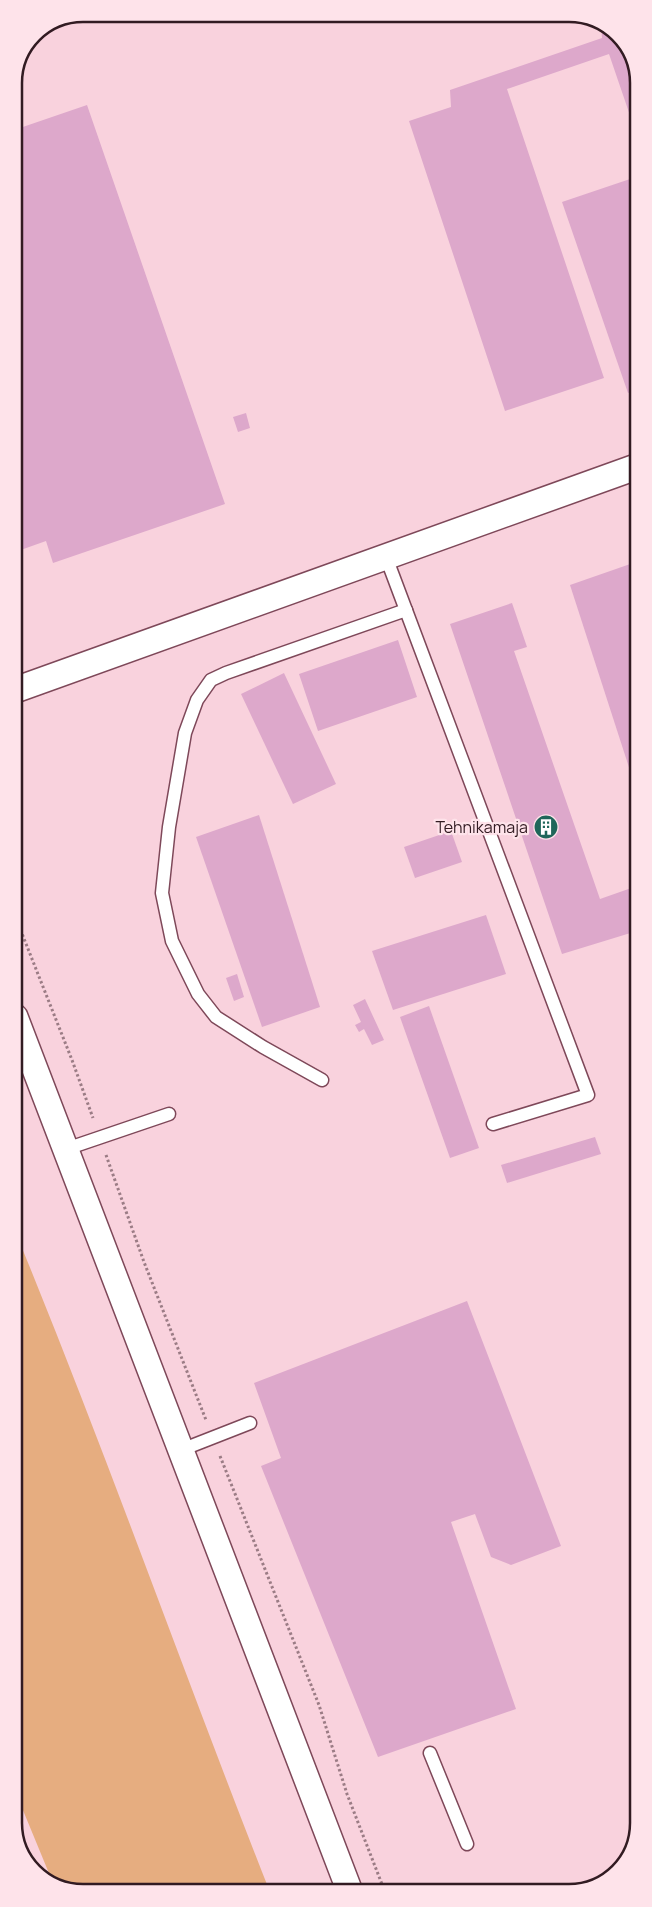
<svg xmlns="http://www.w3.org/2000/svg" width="652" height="1907" font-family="Manrope,sans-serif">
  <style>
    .green { fill: #e6ad80 }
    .building { fill: #dda8cb }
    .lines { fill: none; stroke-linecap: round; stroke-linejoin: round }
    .service-casing { stroke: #7e4859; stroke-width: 15 }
    .minor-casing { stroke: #7e4859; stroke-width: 28 }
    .path { stroke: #9b7c85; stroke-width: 3; stroke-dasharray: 2.5 2.5; stroke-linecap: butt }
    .service { stroke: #fff; stroke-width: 12 }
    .minor { stroke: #fff; stroke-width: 25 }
    .labels { text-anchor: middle; stroke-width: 4.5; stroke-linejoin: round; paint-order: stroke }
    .poi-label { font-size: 16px; fill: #321b22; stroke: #fee3ea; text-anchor: end }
    .rim { fill: none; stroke: #321b22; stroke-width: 2.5 }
  </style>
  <rect width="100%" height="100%" fill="#f9d2dd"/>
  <path class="green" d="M15,1231C105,1449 183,1672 270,1892L78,1893L53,1883L20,1803L16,1791Z"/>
  <g class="building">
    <path d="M601,25L614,31L636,65V133L609,54L507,89L604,378L505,411L409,121L451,107L450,90L602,38Z"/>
    <path d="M87,105L225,504L53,563L46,541L15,552L14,130Z"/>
    <path d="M636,177V390L628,393L562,202Z"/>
    <path d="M246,413L250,428L238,432L233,417Z"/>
    <path d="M636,562L637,789H636L570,585Z"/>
    <path d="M512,603L527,647L514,651L600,899L637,886V931L562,954L450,624Z"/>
    <path d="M398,640L417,697L318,731L299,674Z"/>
    <path d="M284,673L336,784L293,804L241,694Z"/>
    <path d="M259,815L320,1007L262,1027L196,837Z"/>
    <path d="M451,831L462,862L415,878L404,847Z"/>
    <path d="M486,915L506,974L393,1010L372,951Z"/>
    <path d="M237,974L244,997L234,1001L226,978Z"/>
    <path d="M365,999L384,1040L372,1045L364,1029L359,1032L355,1025L361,1022L353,1005Z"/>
    <path d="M429,1006L479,1148L450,1158L400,1017Z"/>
    <path d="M595,1137L601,1154L507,1183L501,1165Z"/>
    <path d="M467,1301L561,1546L511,1565L491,1557L475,1514L451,1522L516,1709L378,1757L261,1466L281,1458L254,1383Z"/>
  </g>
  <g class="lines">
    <defs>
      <g id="service">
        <path d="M386,557L588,1095L493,1124"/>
        <path d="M322,1080L263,1047L216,1017L198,994L172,941L162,893L169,827L185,733L197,700L211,680L226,673L406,610"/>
        <path d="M66,1149L169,1114"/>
        <path d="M181,1450L250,1423"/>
        <path d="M430,1753L467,1844"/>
      </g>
      <g id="minor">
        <path d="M15,690L636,467"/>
        <path d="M15,1017L350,1892"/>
      </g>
    </defs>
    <use href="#service" class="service-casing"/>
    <use href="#minor" class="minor-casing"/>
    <g class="path">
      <path d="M15,916L72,1060L93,1118"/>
      <path d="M106,1155L144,1262L206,1420"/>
      <path d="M220,1456L319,1705L347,1794L385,1892"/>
    </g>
    <use href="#service" class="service"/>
    <use href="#minor" class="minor"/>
  </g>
  <defs>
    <symbol id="building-disc" viewBox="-11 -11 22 22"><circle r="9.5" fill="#1f665a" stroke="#fee3ea"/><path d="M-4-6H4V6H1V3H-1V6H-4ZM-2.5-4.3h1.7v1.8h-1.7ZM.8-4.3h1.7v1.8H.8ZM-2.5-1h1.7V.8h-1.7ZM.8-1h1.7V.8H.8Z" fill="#fff"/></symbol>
  </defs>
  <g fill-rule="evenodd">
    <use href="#building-disc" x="532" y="813" width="28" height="28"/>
  </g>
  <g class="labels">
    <g class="poi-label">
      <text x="528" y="833">Tehnikamaja</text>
    </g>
  </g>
  <path d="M0 0H652V1907H0ZM83 22H569A61 61 0 0 1 630 83V1823A61 61 0 0 1 569 1884H83A61 61 0 0 1 22 1823V83A61 61 0 0 1 83 22Z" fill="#fee3ea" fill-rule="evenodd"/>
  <path class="rim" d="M83 22H569A61 61 0 0 1 630 83V1823A61 61 0 0 1 569 1884H83A61 61 0 0 1 22 1823V83A61 61 0 0 1 83 22Z"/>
</svg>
